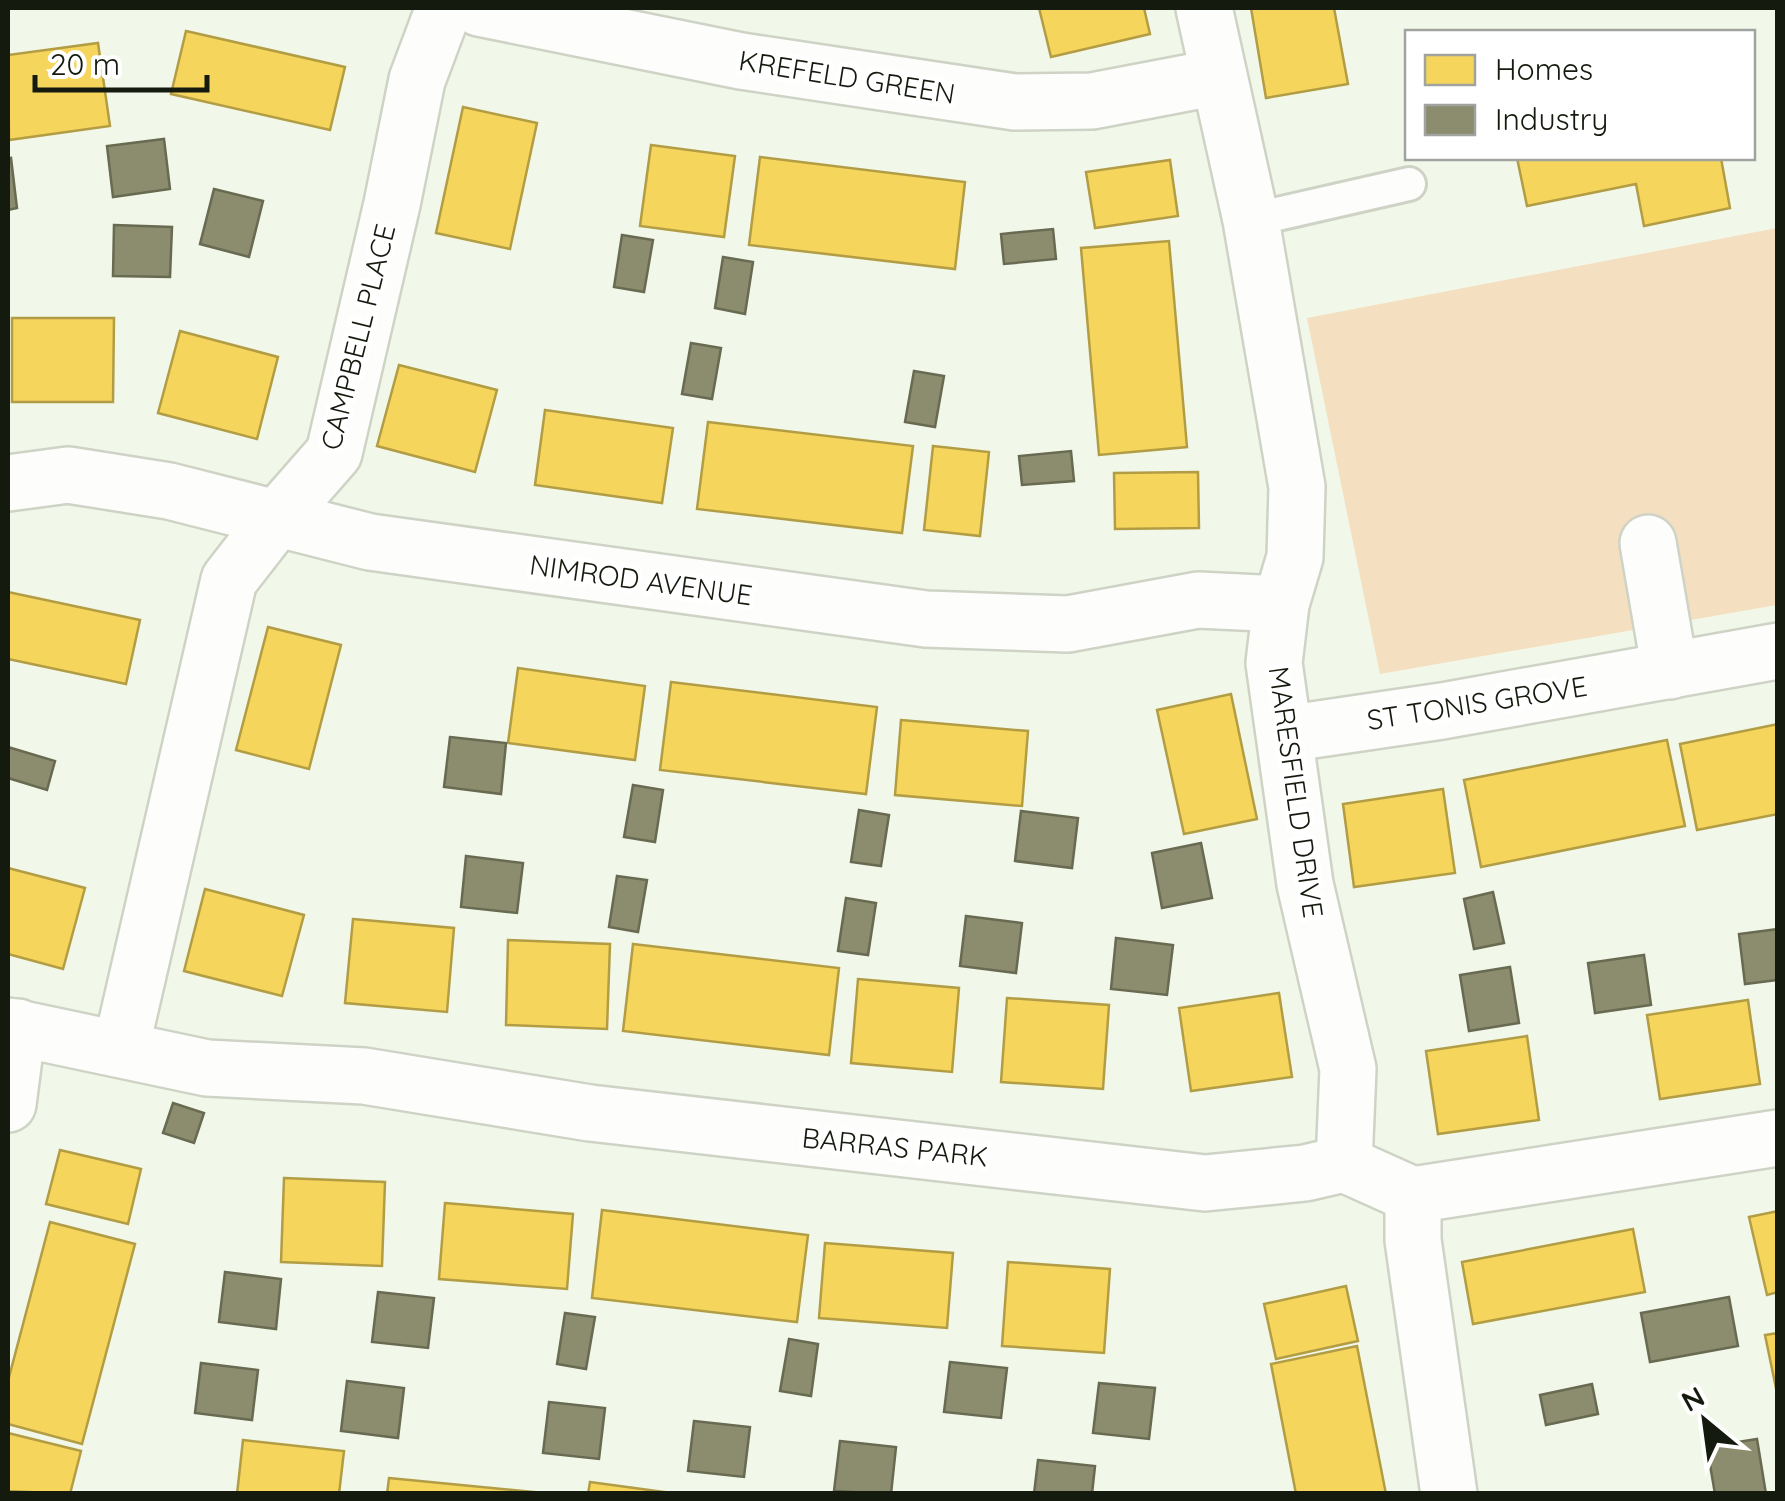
<svg xmlns="http://www.w3.org/2000/svg" width="1785" height="1501" font-family="Quicksand,sans-serif">
  <style>
    .green { fill: #f4dfc0 }
    .homes { fill: #f6d55c; stroke: #b29d45; stroke-width: 2.5 }
    .industry { fill: #8c8c6e; stroke: #686a51; stroke-width: 2.5 }
    .lines { fill: none; stroke-linecap: round; stroke-linejoin: round }
    .lane-casing { stroke: #ced3c6; stroke-width: 38 }
    .street-casing { stroke: #ced3c6; stroke-width: 60 }
    .lane { stroke: #fdfefc; stroke-width: 32 }
    .street { stroke: #fdfefc; stroke-width: 55 }
    .labels { text-anchor: middle; stroke-width: 10; stroke-linejoin: round; paint-order: stroke }
    .street-label { font-size: 28px; fill: #151a0e; stroke: #fff }
  </style>
  <rect width="100%" height="100%" fill="#f2f8e9"/>
  <path class="green" d="M1777,228V605L1380,674L1307,318Z"/>
  <g class="homes">
    <path d="M1039,8H1144L1150,34L1051,57Z"/>
    <path d="M1251,8H1334L1348,84L1266,98Z"/>
    <path d="M186,31L345,67L330,130L171,94Z"/>
    <path d="M98,43L110,126L9,140L8,55Z"/>
    <path d="M463,107L537,123L510,249L436,233Z"/>
    <path d="M651,145L735,156L724,237L640,226Z"/>
    <path d="M760,157L965,182L955,269L749,245Z"/>
    <path d="M1517,158H1721L1730,208L1644,226L1636,184L1527,206Z"/>
    <path d="M1170,160L1178,216L1095,228L1086,172Z"/>
    <path d="M1169,241L1187,447L1099,455L1081,248Z"/>
    <path d="M12,318H114L113,402H12Z"/>
    <path d="M180,331L278,357L257,439L158,413Z"/>
    <path d="M399,365L497,390L475,472L377,446Z"/>
    <path d="M545,410L673,428L662,503L535,485Z"/>
    <path d="M708,422L913,446L902,533L697,509Z"/>
    <path d="M933,446L989,452L980,536L924,530Z"/>
    <path d="M1198,472L1199,528L1115,529L1114,473Z"/>
    <path d="M8,592L140,620L126,684L8,659Z"/>
    <path d="M268,627L341,645L309,769L236,750Z"/>
    <path d="M518,668L645,686L635,760L508,743Z"/>
    <path d="M671,682L877,707L866,794L660,770Z"/>
    <path d="M1231,694L1257,819L1184,834L1157,710Z"/>
    <path d="M901,720L1028,731L1022,806L895,795Z"/>
    <path d="M1778,724V814L1697,830L1680,744Z"/>
    <path d="M1667,740L1685,826L1481,867L1464,780Z"/>
    <path d="M1443,789L1455,873L1354,887L1343,804Z"/>
    <path d="M8,868L85,888L63,969L8,954Z"/>
    <path d="M205,889L304,915L282,996L184,971Z"/>
    <path d="M353,919L454,928L447,1012L345,1003Z"/>
    <path d="M508,940L610,944L607,1029L506,1025Z"/>
    <path d="M633,944L839,968L829,1055L623,1031Z"/>
    <path d="M858,979L959,988L952,1072L851,1063Z"/>
    <path d="M1279,993L1292,1077L1191,1091L1179,1008Z"/>
    <path d="M1007,998L1109,1005L1103,1089L1001,1082Z"/>
    <path d="M1748,1000L1760,1084L1660,1099L1647,1015Z"/>
    <path d="M1527,1036L1539,1120L1438,1134L1426,1051Z"/>
    <path d="M60,1150L141,1169L128,1224L46,1204Z"/>
    <path d="M284,1178L385,1182L382,1266L281,1262Z"/>
    <path d="M445,1203L573,1214L567,1289L439,1279Z"/>
    <path d="M602,1210L808,1235L797,1322L592,1298Z"/>
    <path d="M1778,1211V1292L1767,1295L1749,1217Z"/>
    <path d="M50,1222L135,1244L82,1444L8,1424V1381Z"/>
    <path d="M1633,1229L1645,1292L1473,1324L1462,1262Z"/>
    <path d="M825,1243L953,1253L947,1328L819,1318Z"/>
    <path d="M1008,1262L1110,1269L1104,1353L1002,1346Z"/>
    <path d="M1346,1286L1358,1341L1276,1359L1264,1304Z"/>
    <path d="M1778,1333V1398L1765,1335Z"/>
    <path d="M1357,1346L1386,1494H1296L1271,1364Z"/>
    <path d="M8,1433L81,1451L70,1494L8,1491Z"/>
    <path d="M243,1440L344,1451L339,1494H237Z"/>
    <path d="M389,1478L544,1493L387,1494Z"/>
    <path d="M590,1482L679,1494H588Z"/>
  </g>
  <g class="industry">
    <path d="M164,139L170,189L113,197L107,146Z"/>
    <path d="M11,158L17,208L8,210V159Z"/>
    <path d="M214,189L263,201L249,257L200,244Z"/>
    <path d="M114,225L172,227L170,277L113,276Z"/>
    <path d="M1053,229L1056,259L1004,264L1001,234Z"/>
    <path d="M622,235L653,240L644,292L614,287Z"/>
    <path d="M723,257L753,262L745,314L715,308Z"/>
    <path d="M691,343L721,348L712,399L682,394Z"/>
    <path d="M914,371L944,376L935,427L905,422Z"/>
    <path d="M1071,451L1074,481L1022,485L1019,456Z"/>
    <path d="M450,737L506,743L501,794L444,787Z"/>
    <path d="M8,747L55,761L47,790L8,778Z"/>
    <path d="M633,785L663,790L655,842L624,837Z"/>
    <path d="M859,810L889,815L881,866L851,862Z"/>
    <path d="M1021,811L1078,818L1072,868L1015,861Z"/>
    <path d="M1201,843L1212,898L1162,908L1152,853Z"/>
    <path d="M466,856L523,863L517,913L461,907Z"/>
    <path d="M617,876L647,880L638,932L609,927Z"/>
    <path d="M1493,892L1504,943L1474,949L1464,899Z"/>
    <path d="M846,898L876,903L868,955L838,951Z"/>
    <path d="M966,916L1022,923L1016,973L960,966Z"/>
    <path d="M1778,929V980L1745,984L1739,934Z"/>
    <path d="M1116,938L1173,945L1167,995L1111,989Z"/>
    <path d="M1644,955L1651,1005L1595,1013L1588,963Z"/>
    <path d="M1510,967L1519,1023L1469,1031L1460,975Z"/>
    <path d="M173,1103L204,1113L194,1143L163,1133Z"/>
    <path d="M225,1272L281,1279L276,1329L219,1322Z"/>
    <path d="M378,1292L434,1298L428,1348L372,1342Z"/>
    <path d="M1729,1297L1738,1346L1650,1362L1641,1313Z"/>
    <path d="M565,1313L595,1317L586,1369L557,1364Z"/>
    <path d="M789,1339L818,1344L811,1396L780,1391Z"/>
    <path d="M950,1362L1007,1368L1001,1418L944,1412Z"/>
    <path d="M201,1363L258,1370L252,1420L195,1413Z"/>
    <path d="M347,1381L404,1388L398,1438L341,1431Z"/>
    <path d="M1099,1383L1155,1388L1149,1439L1093,1433Z"/>
    <path d="M1592,1384L1598,1414L1546,1425L1540,1395Z"/>
    <path d="M549,1402L605,1408L599,1459L543,1453Z"/>
    <path d="M694,1421L750,1427L744,1477L688,1471Z"/>
    <path d="M1757,1439L1766,1494H1715L1707,1447Z"/>
    <path d="M840,1441L896,1447L891,1494L834,1491Z"/>
    <path d="M1038,1460L1095,1466L1092,1494H1034Z"/>
  </g>
  <g class="lines">
    <defs>
      <path id="lane" d="M1251,220L1409,184"/>
      <g id="street">
        <path d="M479,8L741,61L1015,102L1092,101L1218,77"/>
        <path d="M1204,8L1251,220L1297,487L1295,557L1281,604L1274,663L1305,884L1348,1069L1344,1164"/>
        <path d="M8,483L68,475L169,491L370,542L926,619L1068,624L1198,600L1281,604"/>
        <path d="M1648,543L1670,671"/>
        <path d="M1285,734L1442,711L1778,651"/>
        <path d="M8,1026L207,1068L364,1076L590,1113L1205,1183L1305,1173L1344,1164L1413,1195L1778,1138"/>
        <path d="M121,1048L229,580L278,517L334,453L392,204L417,80L444,8"/>
        <path d="M8,1104L18,1027"/>
        <path d="M1413,1195V1240L1449,1494"/>
      </g>
    </defs>
    <use href="#lane" class="lane-casing"/>
    <use href="#street" class="street-casing"/>
    <use href="#lane" class="lane"/>
    <use href="#street" class="street"/>
  </g>
  <g class="labels">
    <g class="street-label">
      <text transform="translate(847 77) rotate(9)" y="10">KREFELD GREEN</text>
      <text transform="translate(358 337) rotate(-76)" y="10">CAMPBELL PLACE</text>
      <text transform="translate(641 580) rotate(8)" y="10">NIMROD AVENUE</text>
      <text transform="translate(1477 703) rotate(-9)" y="10">ST TONIS GROVE</text>
      <text transform="translate(1296 792) rotate(82)" y="10">MARESFIELD DRIVE</text>
      <text transform="translate(895 1147) rotate(6)" y="10">BARRAS PARK</text>
    </g>
  </g>
  <rect width="1785" height="1501" fill="none" stroke="#151a0e" stroke-width="20"/>
  <rect x="1405" y="30" width="350" height="130" fill="#ffffff" stroke="#a1a39f" stroke-width="2.5"/>
  <rect x="1425" y="55" width="50" height="30" fill="#f6d55c" stroke="#a1a39f" stroke-width="2.5"/>
  <text x="1495" y="80" font-size="30" fill="#151a0e">Homes</text>
  <rect x="1425" y="105" width="50" height="30" fill="#8c8c6e" stroke="#a1a39f" stroke-width="2.5"/>
  <text x="1495" y="130" font-size="30" fill="#151a0e">Industry</text>
  <g transform="translate(1705 1421) rotate(331)" stroke="#ffffff" stroke-width="8" paint-order="stroke">
  <path d="M0-8L18 38L0 25L-18 38Z" fill="#151a0e"/>
  <text y="-15" font-size="28" font-weight="bold" text-anchor="middle" fill="#151a0e">N</text>
  </g>
  <path d="M35 75v15h172v-15" fill="none" stroke="#151a0e" stroke-width="5"/>
  <text x="50" y="75" font-size="30" fill="#151a0e" stroke="#ffffff" stroke-width="8" paint-order="stroke">20 m</text>
</svg>
